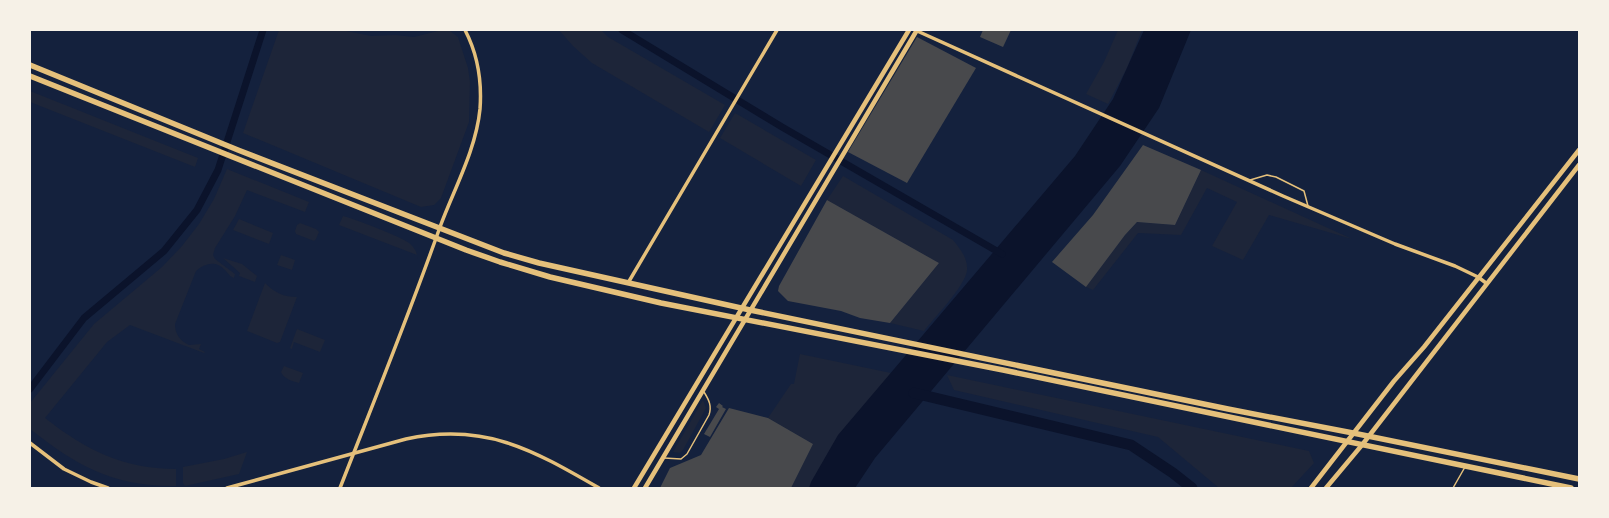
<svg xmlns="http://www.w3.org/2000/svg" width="1609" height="518" font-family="Quicksand,sans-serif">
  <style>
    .green { fill: #1d2539 }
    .water { fill: #0b132b }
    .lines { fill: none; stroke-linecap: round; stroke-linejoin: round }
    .canal { stroke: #0b132b; stroke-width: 7 }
    .river { stroke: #0b132b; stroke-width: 11 }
    .building { fill: #48494c }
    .service { stroke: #e5c07b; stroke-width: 1.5 }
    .minor { stroke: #e5c07b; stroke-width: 3.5 }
    .tertiary { stroke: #e5c07b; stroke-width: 4.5 }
    .primary { stroke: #e5c07b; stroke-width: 5.5 }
  </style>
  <rect width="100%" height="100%" fill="#14213d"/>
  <g class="green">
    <path d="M279,30H341L371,36L395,35L414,37L442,30L450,31L458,37L468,68L470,82L469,122L441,198L434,205L421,207L243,133Z"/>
    <path d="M559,30H601L608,37L725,105L709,132L592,63L573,46Z"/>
    <path d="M1118,30H1142L1127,68L1108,104L1086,94L1104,62Z"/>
    <path d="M30,91L198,158L195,167L30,102Z"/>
    <path d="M735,113L816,160L801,186L720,138Z"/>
    <path d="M227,169L309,202L305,212L247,190L235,216L215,248L213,255L215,259L235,274L234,278C229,276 229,274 225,270C216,260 205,263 196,271L175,324C175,334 180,341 189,345L201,344L199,349L205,352L204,353L130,325L107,342L45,418C86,450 123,469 176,469V486C114,487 77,466 30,429V403L94,324L162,267L182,246L199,224L214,199Z"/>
    <path d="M1201,170L1352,239L1269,215L1243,260L1212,246L1237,202L1207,188L1181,235L1138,233L1093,290L1086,287L1125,235L1137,222L1175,225Z"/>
    <path d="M843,176L953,240C960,249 968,258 967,270C966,285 934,318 924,331L890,323L939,263L827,200Z"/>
    <path d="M343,216C350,217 404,238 409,243C414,247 418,253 417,259V255L339,225Z"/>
    <path d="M239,219L273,233L269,244L233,230Z"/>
    <path d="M300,223L316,229L319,232L316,239L314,241L296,234L295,231L297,225Z"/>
    <path d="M281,255L295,260L292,270L277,265Z"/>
    <path d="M223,258L242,264L257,276L255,282L239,276L240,273Z"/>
    <path d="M265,283C275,293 284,297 297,297L280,342L277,343L247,331Z"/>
    <path d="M297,329L325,340L320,352L294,342L292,349L290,348Z"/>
    <path d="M800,354L891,373L830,488H791L813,444L768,418L791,384H794Z"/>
    <path d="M284,366L303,373L299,383C292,381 284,379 281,372Z"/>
    <path d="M947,375L1309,451L1314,463L1291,488H1219L1158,437L954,390Z"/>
    <path d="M703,400L706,408L683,450L680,453L673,452Z"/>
    <path d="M247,452L239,474L185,486L183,483V467L224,459Z"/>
  </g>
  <path class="water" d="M1144,30H1191L1159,108L1120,166L875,458L855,488H809L811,482L838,435L1075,156L1113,99Z"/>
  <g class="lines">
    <g class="canal">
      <path d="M622,30L782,127L1002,254"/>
      <path d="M30,389L84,318L164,251L197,210L218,170L263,30"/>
    </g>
    <path class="river" d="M914,393L1131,445L1173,473L1192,488"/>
  </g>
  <g class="building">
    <path d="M983,30H1011L1003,47L980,37Z"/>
    <path d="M917,37L976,68L907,183L848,152Z"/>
    <path d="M1143,145L1201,170L1175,225L1137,222L1125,235L1086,287L1052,262L1093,215Z"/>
    <path d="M827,200L939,263L890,323L860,318L841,311L788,301L778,291L779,286Z"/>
    <path d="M719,403L723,406L722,407L726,409L710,437L704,434L719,409L716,407Z"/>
    <path d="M729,408L768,418L813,444L791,488H660L670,468L701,455Z"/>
  </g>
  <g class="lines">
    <g class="service">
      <path d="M1250,180L1267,175L1276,177L1304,191L1308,206"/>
      <path d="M664,458L681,459L687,454L709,415C712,406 709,400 704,392"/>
      <path d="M1453,488L1465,467"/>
    </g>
    <g class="minor">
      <path d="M915,30L1283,196L1395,244L1455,266L1478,277L1486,283"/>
      <path d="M628,283L777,30"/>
      <path d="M30,443L64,469L91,482L108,488"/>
      <path d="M227,488L406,439C485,422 533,450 599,488"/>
      <path d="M340,488C374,401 409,315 440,227C454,189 476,150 480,109C482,82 478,55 465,30"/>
    </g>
    <g class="tertiary">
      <path d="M634,488L909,30"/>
      <path d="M645,488L917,30"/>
      <path d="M1311,488L1394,381L1424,347L1579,150"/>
      <path d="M1326,488L1362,445L1579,165"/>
    </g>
    <g class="primary">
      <path d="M30,65L238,150L504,253L539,263L750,310L1228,409L1353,433L1579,479"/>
      <path d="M30,76L466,250L500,262L550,277L661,303L1003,370L1571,488"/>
    </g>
  </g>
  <rect width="1609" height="518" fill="none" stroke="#f6f1e7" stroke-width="62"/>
</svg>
